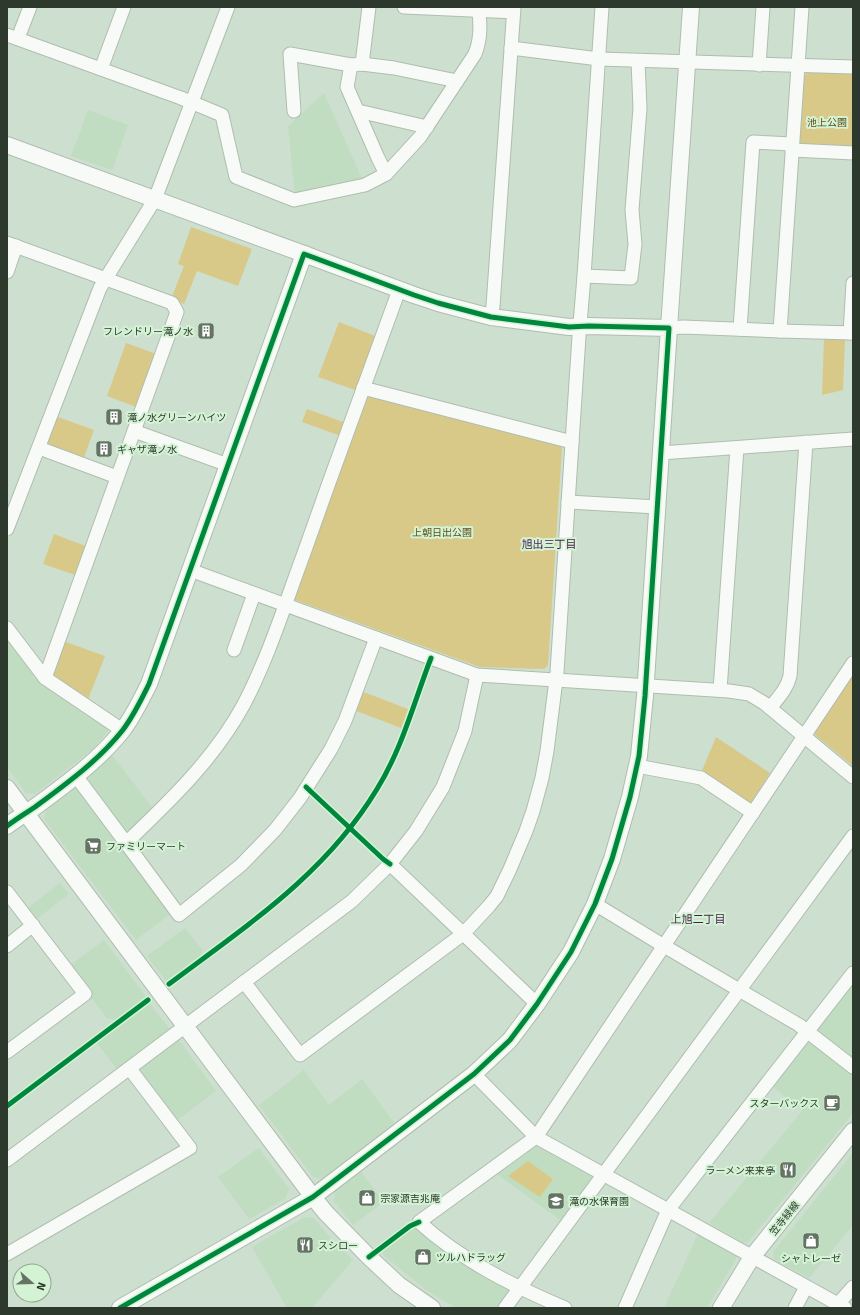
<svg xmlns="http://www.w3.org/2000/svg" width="860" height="1315" font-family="Signika,'Noto Sans JP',sans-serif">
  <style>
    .built { fill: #c0ddc2 }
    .green { fill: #d9c988 }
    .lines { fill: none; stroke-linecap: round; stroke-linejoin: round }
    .minor-casing { stroke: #afbdaf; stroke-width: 15 }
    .tertiary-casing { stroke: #afbdaf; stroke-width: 18 }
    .minor { stroke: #f8faf8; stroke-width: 13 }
    .tertiary { stroke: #f8faf8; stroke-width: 16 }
    .cycleway-casing { stroke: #d3f3d4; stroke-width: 8 }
    .cycleway { stroke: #00873e; stroke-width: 5 }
    .labels { text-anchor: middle; stroke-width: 4; stroke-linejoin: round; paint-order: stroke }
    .park-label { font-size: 10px; fill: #604b17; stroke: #d3f3d4 }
    .poi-label { font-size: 10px; fill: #2d392d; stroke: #d3f3d4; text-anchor: start }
    .street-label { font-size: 10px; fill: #2d392d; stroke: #d3f3d4 }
    .neighbourhood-label { font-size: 11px; fill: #4a1b4c; stroke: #d3f3d4 }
  </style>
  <rect width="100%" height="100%" fill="#cddfce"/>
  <g class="built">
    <path d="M324,93L363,181L295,196L288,126Z"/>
    <path d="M88,110L128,125L112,170L71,156Z"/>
    <path d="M7,635L108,725V731L93,749L35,794L26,793L7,767Z"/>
    <path d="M112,755L154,810L130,832L122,829L88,783L90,775Z"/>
    <path d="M75,788L81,789L173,912L136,940L44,819L46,809Z"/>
    <path d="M60,883L69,894L34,921L25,910Z"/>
    <path d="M185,928L202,950L200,957L166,981L147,956Z"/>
    <path d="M104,940L146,997L115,1020L107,1018L68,967Z"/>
    <path d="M853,981V1062L818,1034V1026Z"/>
    <path d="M150,1004L172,1032L119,1072L97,1043Z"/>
    <path d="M177,1038L216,1091L175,1122L138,1073L139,1066Z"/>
    <path d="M807,1040H812L853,1072V1113L749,1241L744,1243L709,1223L802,1111L771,1085Z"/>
    <path d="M304,1070L329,1105L362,1079L395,1124L322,1179L313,1177L259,1105Z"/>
    <path d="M542,1145L592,1172L593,1181L563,1222L495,1173L534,1146Z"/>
    <path d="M259,1148L289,1189L286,1198L249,1219L218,1177Z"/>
    <path d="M853,1153V1225L809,1278L774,1259L773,1252Z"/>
    <path d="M361,1172L384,1202L353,1225L334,1201L335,1191Z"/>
    <path d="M305,1217L314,1218L328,1235L353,1260L312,1308H287L252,1247Z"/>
    <path d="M412,1228L421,1230L508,1287L509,1294L498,1308H456L425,1289L381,1253Z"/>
    <path d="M699,1232L735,1251L736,1259L707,1308H664Z"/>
  </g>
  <g class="green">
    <path d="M809,70L853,71V150L804,147L800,143L804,77Z"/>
    <path d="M191,227L252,249L238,286L197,271L184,304L171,299L184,266L178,264Z"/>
    <path d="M339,322L378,337L358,391L318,377Z"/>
    <path d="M824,339L845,340L843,390L822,395Z"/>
    <path d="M126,343L159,355L139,408L107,396Z"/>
    <path d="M369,395L558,444L562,448L548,665L544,669L480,667L295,600L293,595L364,398Z"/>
    <path d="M307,409L346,423L341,436L302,422Z"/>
    <path d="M55,416L94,430L83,460L49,448L46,442Z"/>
    <path d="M54,534L88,547L78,576L43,564Z"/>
    <path d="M63,641L105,656L87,702L54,680L51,673Z"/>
    <path d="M853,672V766L815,735V728Z"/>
    <path d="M361,691L408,709L401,728L354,710Z"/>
    <path d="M716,737L770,773L751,802H744L701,773Z"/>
    <path d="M528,1161L553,1179L540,1197L508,1176Z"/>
  </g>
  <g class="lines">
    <defs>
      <g id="minor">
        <path d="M404,7L513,12"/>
        <path d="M7,35L181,98L222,115L236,177L294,200L365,185L386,174L420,137L475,54C481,39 481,23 478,7"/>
        <path d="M18,38L30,7"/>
        <path d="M511,48L599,59L853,67"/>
        <path d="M362,64L369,7"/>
        <path d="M351,65L347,87L378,158L386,174"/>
        <path d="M759,65L763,7"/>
        <path d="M101,69L124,7"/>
        <path d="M294,111L290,54L351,65L362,64L394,68L457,81"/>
        <path d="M358,111L427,127"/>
        <path d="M792,150L853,153"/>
        <path d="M7,243L172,303L177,312L134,431"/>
        <path d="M7,272L16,246"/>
        <path d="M584,276L631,278L635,244L632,210L640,108L638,61"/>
        <path d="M491,317L493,306L514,7"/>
        <path d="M669,328L683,327L780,331L853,333"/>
        <path d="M740,329L753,142L792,144"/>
        <path d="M780,331L802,7"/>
        <path d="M850,333L853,283"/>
        <path d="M363,388L572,442"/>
        <path d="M39,448L117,477"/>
        <path d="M661,453L853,439"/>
        <path d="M568,502L657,507"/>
        <path d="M7,529L100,288L155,199L228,7"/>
        <path d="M190,570L477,675L729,691L749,694L764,703L853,777"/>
        <path d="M7,628L45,678"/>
        <path d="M234,650L254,594"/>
        <path d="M720,690L737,448"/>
        <path d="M770,708C778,698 787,689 790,676L806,442"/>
        <path d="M122,730L45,678L134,431L228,465"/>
        <path d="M637,766L701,778L753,813"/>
        <path d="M76,776L126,843C170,801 215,758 244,704C269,656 285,604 304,553C335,465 367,377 399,290"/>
        <path d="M126,843L179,915L241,865L275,830L300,798L331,749L345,721L376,638"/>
        <path d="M390,864L537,1004"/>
        <path d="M7,892L85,994L7,1052"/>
        <path d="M595,904L664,946L799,1025L853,1067"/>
        <path d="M7,946L33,925"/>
        <path d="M244,982L300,1055L463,934L489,906L497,896L510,869L526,831L533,811L542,778L547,751L557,672L579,336L584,276L602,7"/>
        <path d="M474,1074L536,1137L845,1308"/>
        <path d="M7,1160L352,901L390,864L416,831L443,787L465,731L477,675"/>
        <path d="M7,1254L190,1148L130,1069"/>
        <path d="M838,1304L853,1287"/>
        <path d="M505,1308L853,836"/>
        <path d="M565,1308C513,1286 461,1260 419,1222L536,1137L853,663"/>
        <path d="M625,1308L668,1210L853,973"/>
        <path d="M795,1308L806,1287"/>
      </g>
      <g id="tertiary">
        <path d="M7,145L304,254"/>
        <path d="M669,328L691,7"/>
        <path d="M7,788L313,1197L326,1213L369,1257L399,1285L432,1308"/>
        <path d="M7,826C16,819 26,813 35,807C66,784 98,761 122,731C133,717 141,700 149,684L304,254L414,295L438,303L491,317L569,327L589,326L669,328L645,696L639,756L630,797L612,859L595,904L571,952L537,1004L510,1040L474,1074L313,1197L120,1308"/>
        <path d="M721,1308L752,1257L853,1131"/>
      </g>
    </defs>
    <use href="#minor" class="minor-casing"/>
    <use href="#tertiary" class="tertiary-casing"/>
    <use href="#minor" class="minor"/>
    <use href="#tertiary" class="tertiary"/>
    <defs>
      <g id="cycleway">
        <path d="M306,787L383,859L390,864"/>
        <path d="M7,826C16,819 26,813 35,807C66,784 98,761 122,731C133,717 141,700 149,684L304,254L414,295L438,303L491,317L569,327L589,326L669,328L645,696L639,756L630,797L612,859L595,904L571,952L537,1004L510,1040L474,1074L313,1197L120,1308"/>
        <path d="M169,984C246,926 326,874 377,789C402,749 414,702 431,658"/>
        <path d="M7,1106L148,1000"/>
        <path d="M369,1257L410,1226L419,1222"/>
      </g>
    </defs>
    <use href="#cycleway" class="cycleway-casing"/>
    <use href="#cycleway" class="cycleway"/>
  </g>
  <defs>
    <symbol id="building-square" viewBox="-11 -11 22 22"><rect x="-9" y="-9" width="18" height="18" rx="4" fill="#657365" stroke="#d3f3d4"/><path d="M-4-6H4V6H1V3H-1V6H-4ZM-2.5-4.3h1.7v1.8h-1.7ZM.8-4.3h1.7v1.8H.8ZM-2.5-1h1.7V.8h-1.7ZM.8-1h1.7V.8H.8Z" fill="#fff"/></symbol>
    <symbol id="supermarket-square" viewBox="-11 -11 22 22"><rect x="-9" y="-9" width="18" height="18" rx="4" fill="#657365" stroke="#d3f3d4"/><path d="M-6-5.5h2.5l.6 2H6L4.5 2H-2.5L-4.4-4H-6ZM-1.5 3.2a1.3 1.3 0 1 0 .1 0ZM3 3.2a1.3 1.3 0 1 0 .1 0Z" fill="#fff"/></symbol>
    <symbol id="cafe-square" viewBox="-11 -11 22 22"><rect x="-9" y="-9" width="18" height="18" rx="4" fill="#657365" stroke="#d3f3d4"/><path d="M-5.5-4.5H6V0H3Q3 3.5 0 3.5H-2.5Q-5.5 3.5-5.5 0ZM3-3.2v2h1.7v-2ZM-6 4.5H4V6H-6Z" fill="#fff"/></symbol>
    <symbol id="restaurant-square" viewBox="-11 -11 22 22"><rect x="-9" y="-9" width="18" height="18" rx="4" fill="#657365" stroke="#d3f3d4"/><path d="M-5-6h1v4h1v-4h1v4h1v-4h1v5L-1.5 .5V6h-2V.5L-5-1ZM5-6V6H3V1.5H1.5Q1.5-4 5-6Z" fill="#fff"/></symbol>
    <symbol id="shop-square" viewBox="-11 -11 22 22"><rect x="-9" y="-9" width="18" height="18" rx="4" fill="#657365" stroke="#d3f3d4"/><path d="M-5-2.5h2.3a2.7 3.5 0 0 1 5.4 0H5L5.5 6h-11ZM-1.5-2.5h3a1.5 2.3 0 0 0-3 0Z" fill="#fff"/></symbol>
    <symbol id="school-square" viewBox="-11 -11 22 22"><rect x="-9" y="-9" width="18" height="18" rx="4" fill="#657365" stroke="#d3f3d4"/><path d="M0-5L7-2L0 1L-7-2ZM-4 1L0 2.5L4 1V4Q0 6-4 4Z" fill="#fff"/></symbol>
  </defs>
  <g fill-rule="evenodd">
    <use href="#building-square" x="196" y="321" width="20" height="20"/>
    <use href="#building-square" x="104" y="407" width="20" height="20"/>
    <use href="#building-square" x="94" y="439" width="20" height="20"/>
    <use href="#supermarket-square" x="83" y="836" width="20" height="20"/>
    <use href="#cafe-square" x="822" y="1093" width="20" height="20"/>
    <use href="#restaurant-square" x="778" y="1160" width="20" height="20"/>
    <use href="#shop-square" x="357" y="1188" width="20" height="20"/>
    <use href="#school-square" x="546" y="1191" width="20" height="20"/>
    <use href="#shop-square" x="801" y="1231" width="20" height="20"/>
    <use href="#restaurant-square" x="295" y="1235" width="20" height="20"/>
    <use href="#shop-square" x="413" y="1247" width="20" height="20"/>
  </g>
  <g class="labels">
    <g class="park-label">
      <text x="827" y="126">池上公園</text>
      <text x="442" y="536">上朝日出公園</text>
    </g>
    <g class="poi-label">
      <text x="193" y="335" text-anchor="end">フレンドリー滝ノ水</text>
      <text x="127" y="421">滝ノ水グリーンハイツ</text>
      <text x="117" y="453">ギャザ滝ノ水</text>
      <text x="106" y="850">ファミリーマート</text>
      <text x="819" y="1107" text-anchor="end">スターバックス</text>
      <text x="775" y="1174" text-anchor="end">ラーメン来来亭</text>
      <text x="380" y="1202">宗家源吉兆庵</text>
      <text x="569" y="1205">滝の水保育園</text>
      <text x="318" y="1249">スシロー</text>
      <text x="436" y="1261">ツルハドラッグ</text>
      <text x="811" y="1262" text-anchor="middle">シャトレーゼ</text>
    </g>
    <g class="street-label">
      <text transform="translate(784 1218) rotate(-51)" y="4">笠寺緑線</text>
    </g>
    <g class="neighbourhood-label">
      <text x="549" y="548">旭出三丁目</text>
      <text x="698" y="923">上旭二丁目</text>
    </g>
  </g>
  <rect width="860" height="1315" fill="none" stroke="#2d392d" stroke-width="16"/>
  <g transform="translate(32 1283) rotate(110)"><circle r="19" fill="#d3f3d4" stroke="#91a991"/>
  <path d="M0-3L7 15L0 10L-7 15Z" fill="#657365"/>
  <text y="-6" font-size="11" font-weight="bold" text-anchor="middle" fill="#2d392d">N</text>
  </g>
</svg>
